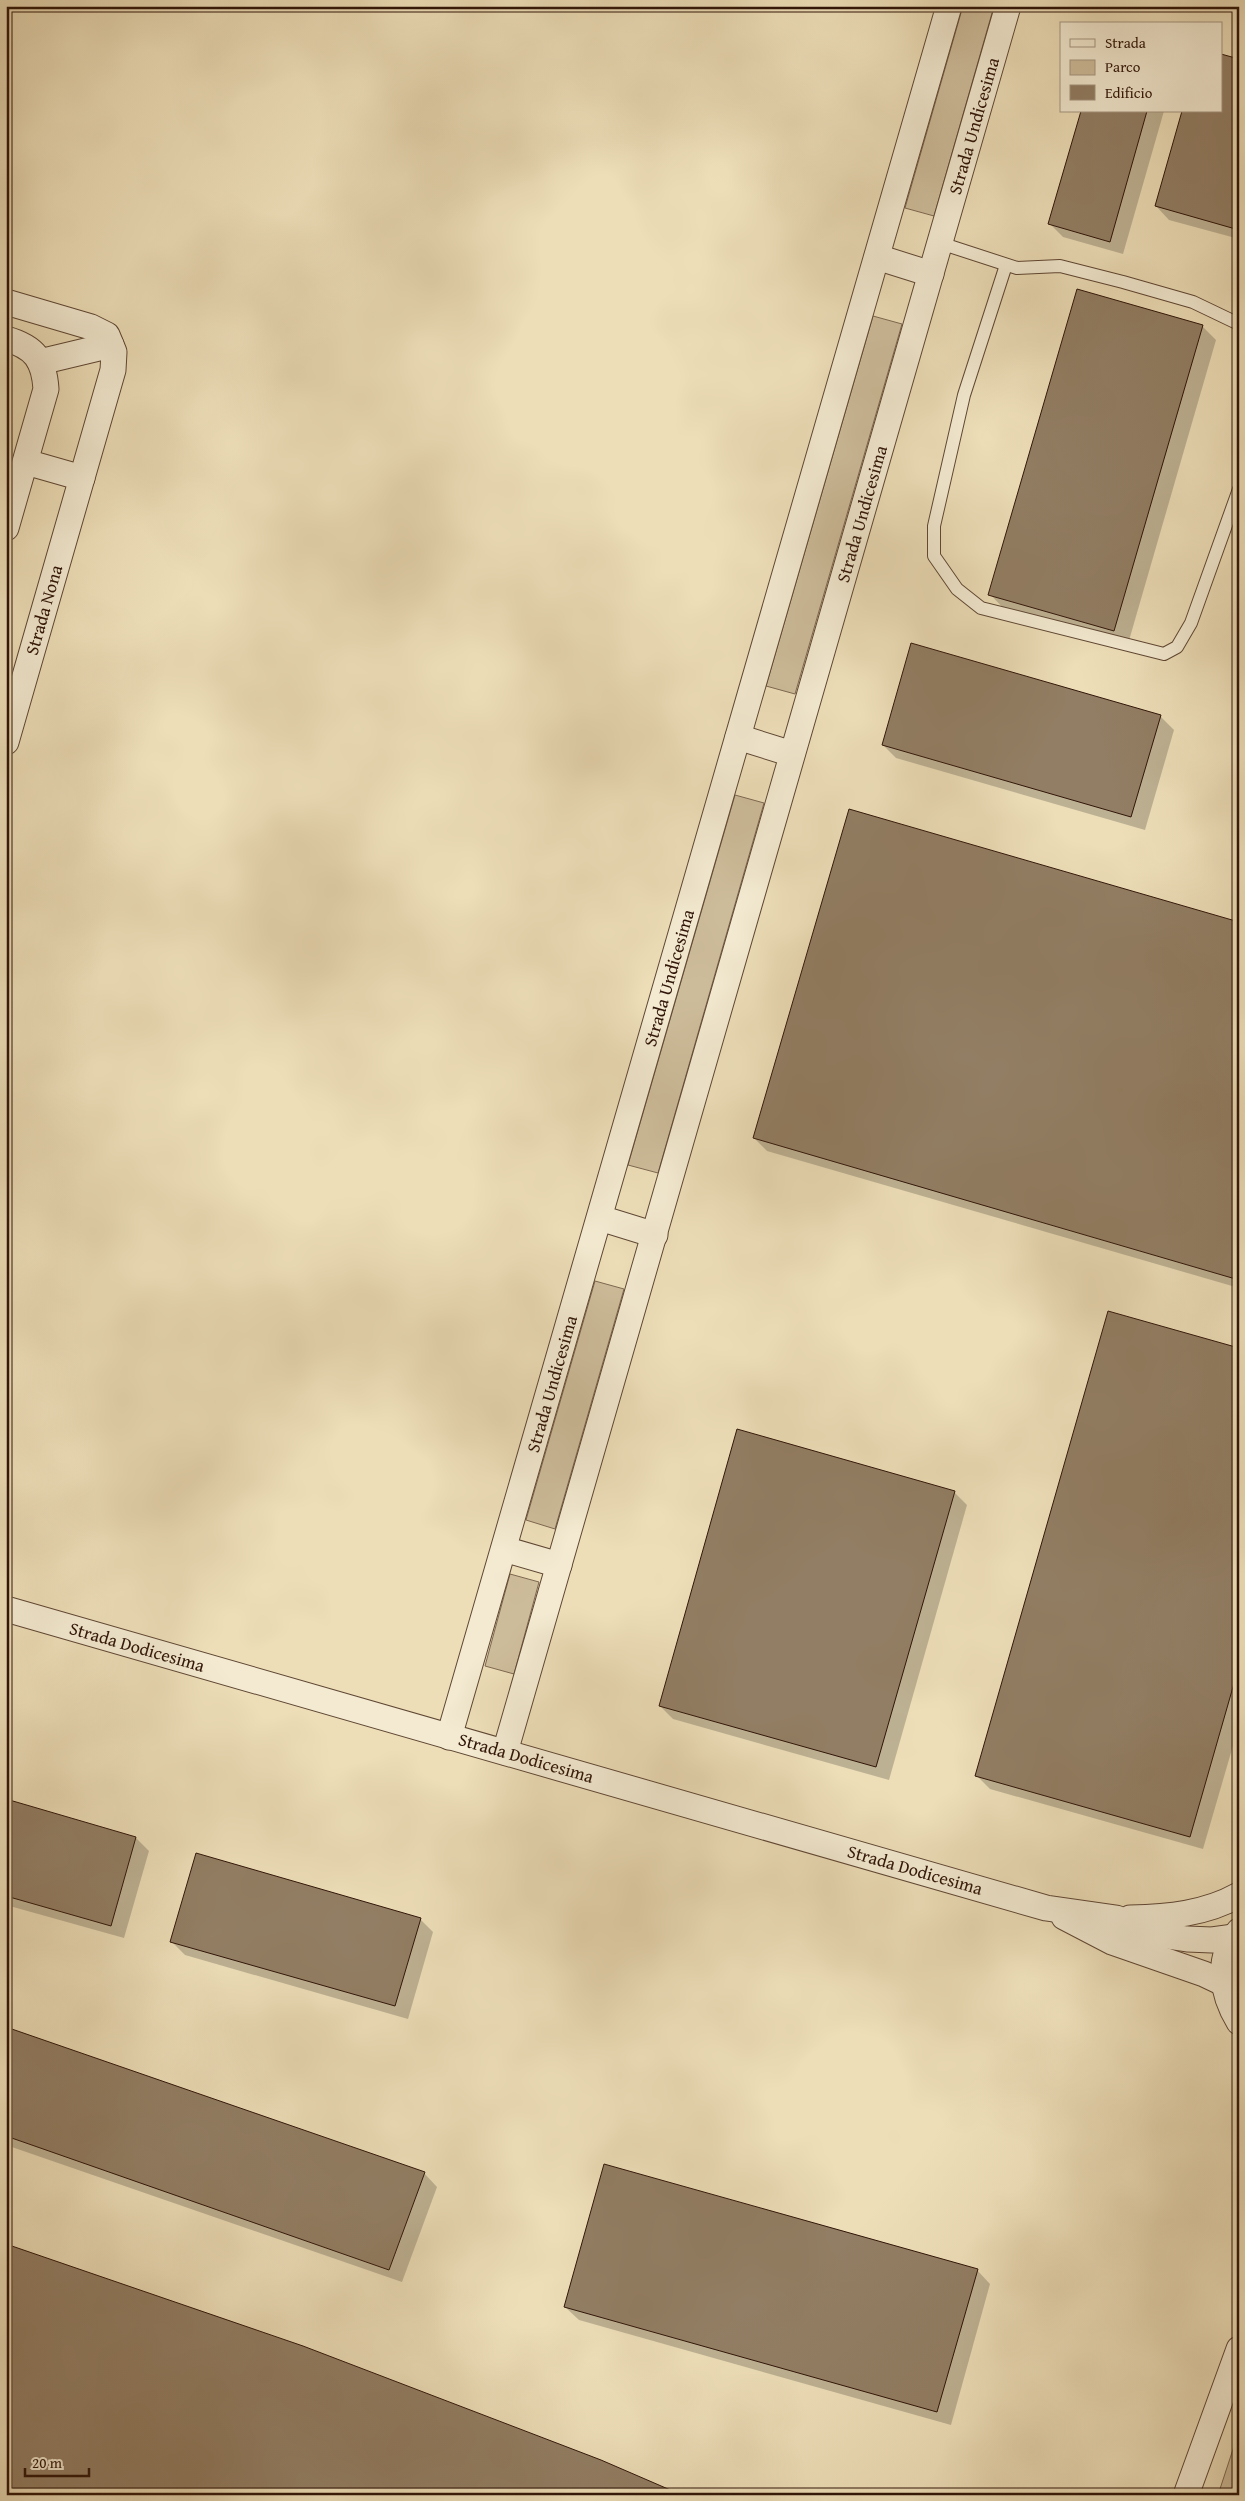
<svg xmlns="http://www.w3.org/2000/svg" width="1245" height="2501" font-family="'Gentium Book Plus',serif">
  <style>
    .green { fill: #cdbc9a; stroke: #7e6851 }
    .shadow { fill: #0003 }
    .building { fill: #927e64; stroke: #301508 }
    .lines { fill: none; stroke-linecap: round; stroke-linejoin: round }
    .lane-casing { stroke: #5f4734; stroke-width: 14 }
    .street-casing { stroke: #5f4734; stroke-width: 27 }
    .lane { stroke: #f3ead1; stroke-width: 12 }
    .street { stroke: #f3ead1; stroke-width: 25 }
    .labels { text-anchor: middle; stroke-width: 4; stroke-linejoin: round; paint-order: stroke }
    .street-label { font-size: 18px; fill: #301508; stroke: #f3ead1 }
  </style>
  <rect width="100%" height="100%" fill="#eddeb8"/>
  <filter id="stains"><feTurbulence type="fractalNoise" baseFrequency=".004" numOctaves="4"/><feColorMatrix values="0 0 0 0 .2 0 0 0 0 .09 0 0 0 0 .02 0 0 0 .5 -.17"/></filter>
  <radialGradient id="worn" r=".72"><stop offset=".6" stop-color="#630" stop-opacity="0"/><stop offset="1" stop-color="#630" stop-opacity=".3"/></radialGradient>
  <g class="green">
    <path d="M963,6H994L934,216L905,208Z"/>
    <path d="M873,316L902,324L795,694L766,686Z"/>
    <path d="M735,795L764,803L658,1173L628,1165Z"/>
    <path d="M595,1281L624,1289L555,1529L526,1520Z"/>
    <path d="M510,1574L539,1582L514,1674L485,1666Z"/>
    <path d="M1239,2431V2495H1218Z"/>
  </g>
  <g class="shadow">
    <path d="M1229,6H1239V9Z"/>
    <path d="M1239,60V239L1169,220L1156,206L1221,111Z"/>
    <path d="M1082,111H1164L1123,254L1063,237L1050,224Z"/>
    <path d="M1202,326L1216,340L1128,644L1003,608L990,594Z"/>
    <path d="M1160,716L1174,730L1145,830L896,758L883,745Z"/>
    <path d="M1239,924V1288L767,1151L754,1138Z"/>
    <path d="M1239,1350V1725L1203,1849L990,1789L976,1775Z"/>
    <path d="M954,1492L967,1505L889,1780L673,1719L660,1706Z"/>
    <path d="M6,1801L136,1838L149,1851L124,1938L6,1905Z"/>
    <path d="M420,1919L433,1932L408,2019L185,1955L172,1942Z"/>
    <path d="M6,2028L424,2173L437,2187L402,2282L6,2145Z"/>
    <path d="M977,2270L990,2284L951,2425L579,2320L565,2307Z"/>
  </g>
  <g class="building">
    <path d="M1221,54L1239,59V230L1155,206L1182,111H1221Z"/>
    <path d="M1081,111H1147L1110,242L1048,224Z"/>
    <path d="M1077,289L1203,325L1114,631L988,595Z"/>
    <path d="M911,643L1161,715L1131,817L882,745Z"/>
    <path d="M849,809L1239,922V1280L753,1138Z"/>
    <path d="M1108,1311L1239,1348V1666L1190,1837L975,1776Z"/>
    <path d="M737,1429L955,1491L876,1767L659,1706Z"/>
    <path d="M6,1799L136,1837L111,1926L6,1896Z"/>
    <path d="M196,1853L421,1918L395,2006L170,1942Z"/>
    <path d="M6,2027L425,2172L389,2270L6,2136Z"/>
    <path d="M604,2164L978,2269L937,2412L564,2307Z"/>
    <path d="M6,2244L303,2346L601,2460L682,2495H6Z"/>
  </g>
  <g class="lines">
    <defs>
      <g id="lane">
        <path d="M940,243L1017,268L1060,266L1123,282L1193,302L1239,324"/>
        <path d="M1006,265L964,395L934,526V556L957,589L981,608L1164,654L1177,647L1191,623L1239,489"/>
      </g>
      <g id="street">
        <path d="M877,257L931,274"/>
        <path d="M6,302L91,327L107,335L114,352L113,370L6,742"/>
        <path d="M6,339C35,347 44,360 46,389L6,528"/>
        <path d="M40,362L111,345"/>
        <path d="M26,462L82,478"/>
        <path d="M738,737L792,754"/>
        <path d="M600,1218L655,1235"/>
        <path d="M504,1549L559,1565"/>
        <path d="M6,1609L1046,1908L1116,1918L1160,1935L1187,1939L1212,1940L1234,1937"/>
        <path d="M449,1737L949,6"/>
        <path d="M505,1752L1008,6"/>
        <path d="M1064,1917L1112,1942L1204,1974L1223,1983"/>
        <path d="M1130,1918C1168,1917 1205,1914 1239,1895"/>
        <path d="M1239,1931C1215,1959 1222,1994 1239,2022"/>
        <path d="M1186,2495L1239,2349"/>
      </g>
    </defs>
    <use href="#lane" class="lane-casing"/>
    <use href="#street" class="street-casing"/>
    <use href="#lane" class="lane"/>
    <use href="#street" class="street"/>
  </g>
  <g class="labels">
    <g class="street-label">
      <text transform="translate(974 126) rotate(-74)" y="6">Strada Undicesima</text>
      <text transform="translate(862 514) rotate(-74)" y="6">Strada Undicesima</text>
      <text transform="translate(44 610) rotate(-74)" y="6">Strada Nona</text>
      <text transform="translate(669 978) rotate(-74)" y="6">Strada Undicesima</text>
      <text transform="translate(552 1384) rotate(-74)" y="6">Strada Undicesima</text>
      <text transform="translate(137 1647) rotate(16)" y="6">Strada Dodicesima</text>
      <text transform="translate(526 1758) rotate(16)" y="6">Strada Dodicesima</text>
      <text transform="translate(915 1870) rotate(16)" y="6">Strada Dodicesima</text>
    </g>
  </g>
  <rect width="1245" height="2501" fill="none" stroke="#eddeb8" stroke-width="25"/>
  <rect x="8" y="8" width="1230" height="2486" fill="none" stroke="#301508" stroke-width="2.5"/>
  <rect x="12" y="12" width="1220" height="2476" fill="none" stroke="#301508"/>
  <rect x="1060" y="22" width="162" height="90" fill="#f3ead1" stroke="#a59581"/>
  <rect x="1070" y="39" width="25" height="8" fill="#f3ead1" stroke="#a59581"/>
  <text x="1105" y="48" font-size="15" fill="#301508">Strada</text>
  <rect x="1070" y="60" width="25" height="15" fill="#cdbc9a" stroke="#a59581"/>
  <text x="1105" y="72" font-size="15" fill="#301508">Parco</text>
  <rect x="1070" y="85" width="25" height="15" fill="#927e64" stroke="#a59581"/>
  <text x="1105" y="98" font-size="15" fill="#301508">Edificio</text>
  <path d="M25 2468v8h64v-8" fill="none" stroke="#301508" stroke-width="2.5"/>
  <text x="32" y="2468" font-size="15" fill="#301508" stroke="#f3ead1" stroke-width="4" paint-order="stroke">20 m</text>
  <rect width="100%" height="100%" filter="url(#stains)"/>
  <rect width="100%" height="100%" fill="url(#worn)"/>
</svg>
